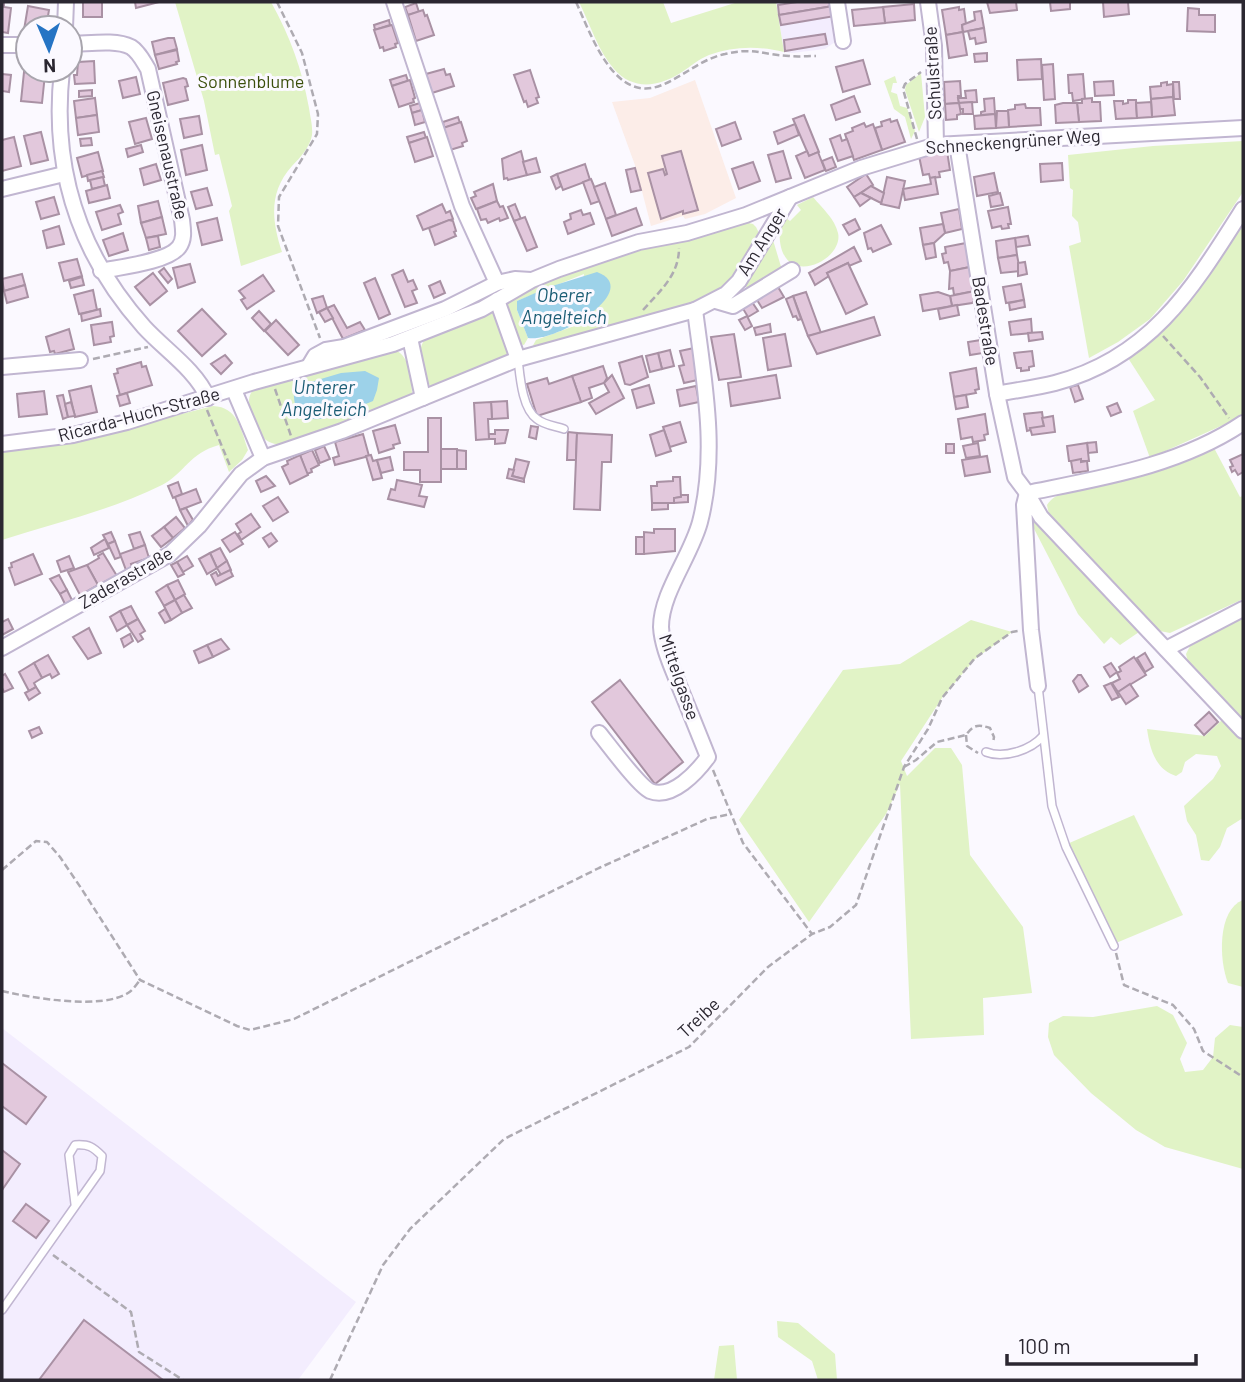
<svg xmlns="http://www.w3.org/2000/svg" width="1245" height="1382" font-family="Barlow,sans-serif">
  <style>
    .industrial { fill: #f3edfe }
    .education { fill: #fcede8 }
    .green { fill: #e1f3c6 }
    .water { fill: #9dd2e9 }
    .building { fill: #e2c8dc; stroke: #a991a4; stroke-width: 2 }
    .lines { fill: none; stroke-linecap: round; stroke-linejoin: round }
    .service-casing { stroke: #c1b6d1; stroke-width: 10 }
    .minor-casing { stroke: #c1b6d1; stroke-width: 18 }
    .path { stroke: #aeabb2; stroke-width: 2.5; stroke-dasharray: 7 3.5; stroke-linecap: butt }
    .service { stroke: #fff; stroke-width: 7 }
    .minor { stroke: #fff; stroke-width: 14 }
    .labels { text-anchor: middle; stroke-width: 6; stroke-linejoin: round; paint-order: stroke }
    .street-label { font-size: 18px; fill: #2b2731; stroke: #fbf9ff }
    .park-label { font-size: 18px; fill: #3b4f0b; stroke: #fbf9ff }
    .water-label { font-size: 19px; font-style: italic; fill: #1b5d75; stroke: #fbf9ff }
  </style>
  <rect width="100%" height="100%" fill="#fbf9ff"/>
  <g class="industrial">
    <path d="M776,2H834L839,36L835,42L825,49L792,53L784,52Z"/>
    <path d="M2,1028L356,1302L298,1380H2Z"/>
  </g>
  <path class="education" d="M695,80L736,198L705,214L685,219L683,216L651,226L636,168L612,102L650,98Z"/>
  <g class="green">
    <path d="M175,2H271C290,36 302,69 309,108C310,116 313,126 312,135C310,147 300,158 292,166C268,193 272,221 282,252L241,266L229,211L232,206L219,154L215,155L204,101Z"/>
    <path d="M579,2H663L671,23L738,2H776L784,52C759,46 734,46 709,55C699,59 691,66 682,72C659,87 633,91 614,69C598,51 590,24 579,2Z"/>
    <path d="M921,73L925,117L919,132L905,90L906,85Z"/>
    <path d="M895,76L897,83H893L891,92L897,94L900,106L907,108L915,131L911,139L905,117L894,109L884,81Z"/>
    <path d="M1243,141V192L1183,281L1150,319L1118,342L1089,358L1069,246L1081,242L1078,222L1072,216L1073,190L1070,188L1068,155L1153,146Z"/>
    <path d="M813,197C822,208 835,219 838,233C845,262 773,295 780,224L786,218L790,221L801,210L797,205Z"/>
    <path d="M1243,214V416L1150,458L1133,411L1155,400L1128,358L1158,336L1157,334L1208,268L1215,265Z"/>
    <path d="M740,221L753,224L756,227L759,233L757,243L735,281L710,301L531,349L536,340L577,325L584,274L517,301V310L528,338L524,345L520,344L505,309L506,304L511,296L601,258Z"/>
    <path d="M773,240L782,270L751,289L745,286Z"/>
    <path d="M492,310L510,350L509,354L434,386L427,384C423,367 414,350 427,337Z"/>
    <path d="M395,350C410,356 412,380 412,394L404,402L283,445C277,444 271,444 266,440C256,433 244,405 251,393C252,390 257,387 260,385Z"/>
    <path d="M213,406C238,407 241,430 248,450L242,460L229,472L219,445C189,453 185,473 162,485C112,510 55,523 2,540V449L72,442Z"/>
    <path d="M1213,446L1240,497L1243,496V599L1170,633L1160,631L1056,525L1049,515L1047,505C1055,492 1073,491 1086,488C1130,478 1171,462 1213,446Z"/>
    <path d="M1034,518L1142,630L1120,645L1111,637L1104,644L1078,614L1029,519Z"/>
    <path d="M1243,617V724L1196,674L1188,662L1186,654L1191,644Z"/>
    <path d="M971,620L1012,632L975,659L942,698L901,761L907,776L935,748H951L962,765L970,855L1023,927L1032,993L983,998L984,1035L911,1039L900,784L886,814L809,922L739,820L843,670L900,664Z"/>
    <path d="M1222,720L1243,736V818L1227,828L1220,847L1209,861L1201,860L1196,835L1187,821L1184,806L1213,779L1221,766L1217,756L1196,754L1185,762L1182,772L1176,776C1155,769 1150,749 1147,729L1205,736Z"/>
    <path d="M1134,815L1183,915L1116,943L1067,844Z"/>
    <path d="M1243,900V987L1228,983C1219,961 1217,910 1243,900Z"/>
    <path d="M1157,1006L1173,1015L1187,1043L1180,1059L1185,1072L1203,1070L1213,1057L1215,1038L1230,1025L1243,1027V1169L1165,1147L1136,1130L1091,1093L1054,1055L1048,1037L1049,1023L1063,1016L1093,1017Z"/>
    <path d="M777,1321L798,1323L835,1354L837,1380H818L812,1361L778,1337Z"/>
    <path d="M734,1345L737,1380H714L719,1346Z"/>
  </g>
  <g class="water">
    <path d="M597,272C644,290 556,343 528,338L517,310V301L549,287Z"/>
    <path d="M365,371L379,378L377,390L373,401C346,411 290,443 294,387L341,373Z"/>
  </g>
  <g class="building">
    <rect x="83" y="2" width="19" height="15"/>
    <path d="M135,2H159L136,8Z"/>
    <path d="M797,2H833V6L779,15L778,5Z"/>
    <path d="M987,2H1016L1017,10L990,13Z"/>
    <path d="M1050,2H1070V9L1051,11Z"/>
    <path d="M1103,2H1128L1129,14L1104,17Z"/>
    <path d="M416,3L419,12L408,15L405,7Z"/>
    <path d="M2,4H4V7L11,8L8,33L2,32Z"/>
    <path d="M914,4L915,20L885,23L883,7Z"/>
    <path d="M28,6L49,10L46,28H28V31L24,30Z"/>
    <path d="M833,6L835,16L781,25L779,15Z"/>
    <path d="M883,7L885,23L854,26L852,10Z"/>
    <path d="M959,7V10L964,9L966,24L962,25L963,32L946,35L942,10Z"/>
    <path d="M1188,8L1199,9V15H1215V32L1187,31Z"/>
    <path d="M423,10L425,16L427,15L434,35L416,41L408,15Z"/>
    <path d="M981,11L984,28L963,32L962,25L975,20L974,12Z"/>
    <path d="M389,20L390,25L375,30L374,25Z"/>
    <path d="M392,25L398,43L395,44L396,47L384,51L383,47L380,48L374,30Z"/>
    <path d="M984,28L986,42L976,44L975,38L970,39L968,31Z"/>
    <path d="M963,32L967,55L949,58L946,35Z"/>
    <path d="M825,34L827,44L785,51L784,40Z"/>
    <path d="M168,38H174L177,49L155,55L152,42Z"/>
    <path d="M177,50L179,61L176,62L177,64L159,69L155,55Z"/>
    <path d="M987,53V61L975,62L974,54Z"/>
    <path d="M1041,59L1042,79L1018,80L1017,60Z"/>
    <path d="M863,60L870,84L843,92L836,67Z"/>
    <path d="M94,61L95,83L75,84L74,75H77L78,62Z"/>
    <path d="M1053,64L1055,99L1044,100L1042,65Z"/>
    <path d="M444,69L446,75L450,74L454,86L432,93L426,74Z"/>
    <path d="M530,70L539,97L536,98L538,103L528,107L526,101L524,102L514,75Z"/>
    <path d="M24,72L45,74L42,103L21,101Z"/>
    <path d="M2,74L11,75L9,92L2,91Z"/>
    <path d="M1083,74L1085,99L1073,101L1072,93H1069L1068,75Z"/>
    <path d="M406,75L408,81L392,86L390,80Z"/>
    <path d="M136,77L140,94L123,98L119,81Z"/>
    <path d="M183,78L186,79L188,86L185,87L188,100L168,105L163,83Z"/>
    <path d="M410,80L415,98L413,99L414,102L399,107L392,86Z"/>
    <path d="M960,81L961,96H958L959,103L945,104L944,82Z"/>
    <path d="M1113,81L1114,95L1095,96L1094,82Z"/>
    <path d="M1167,82V85L1173,84V97L1151,99L1150,87L1161,86V83Z"/>
    <path d="M1173,82H1179L1180,99H1174Z"/>
    <path d="M92,90V96L79,97V91Z"/>
    <path d="M976,90L977,102L959,103L958,98H966L965,91Z"/>
    <path d="M854,96L860,112L836,120L831,105Z"/>
    <path d="M1173,97L1175,115L1152,117L1151,99Z"/>
    <path d="M95,98L97,115L76,118L74,101Z"/>
    <path d="M994,98L995,114L981,115V112L985,111L984,99Z"/>
    <path d="M1092,98V102H1100L1101,121L1079,122L1077,103H1082V99Z"/>
    <path d="M1128,100H1136L1137,118L1116,119L1114,101H1123V104L1128,103Z"/>
    <path d="M972,102L973,114H963V109H959V103Z"/>
    <path d="M1151,102L1152,117L1137,118L1136,103Z"/>
    <path d="M420,103L422,110L412,113L410,106Z"/>
    <path d="M959,103L961,114L957,115V119L946,120L945,104Z"/>
    <path d="M1063,103H1077L1079,122L1056,123L1055,105Z"/>
    <path d="M1025,104L1026,108H1040L1041,125L1009,127L1008,110L1015,109V105Z"/>
    <path d="M422,110L425,122L415,125L412,113Z"/>
    <path d="M997,111H1008L1009,127L996,128Z"/>
    <path d="M995,114L996,128L975,129L974,116Z"/>
    <path d="M97,115L99,132L78,135L76,118Z"/>
    <path d="M804,115L819,152L809,156L793,119Z"/>
    <path d="M199,116L202,134L184,138L180,119Z"/>
    <path d="M458,117L460,123L444,128L443,122Z"/>
    <path d="M146,118L152,139L135,144L129,122Z"/>
    <path d="M890,119L891,122L897,120L905,142L882,150L875,128L882,126L881,122Z"/>
    <path d="M461,122L467,141L462,143L463,146L450,150L443,128Z"/>
    <path d="M735,122L741,139L722,146L716,129Z"/>
    <path d="M864,123L866,127L873,124L882,150L854,160L845,134L853,131L852,128Z"/>
    <path d="M795,124L799,135L778,144L774,132Z"/>
    <path d="M41,132L48,160L31,164L24,136Z"/>
    <path d="M424,132L426,138L409,143L407,137Z"/>
    <path d="M840,135L842,141L847,139L853,156L838,161L830,139Z"/>
    <path d="M14,137L21,166L2,171V140Z"/>
    <path d="M427,137L433,156L415,162L409,143Z"/>
    <path d="M91,138L92,145L81,146L80,139Z"/>
    <path d="M141,145L143,152L128,157L126,149Z"/>
    <path d="M202,145L207,170L186,175L181,150Z"/>
    <path d="M521,151L527,175L508,180L507,178L504,179L502,159Z"/>
    <path d="M681,151L698,210L683,214V211L661,219L648,173L663,169L665,175L667,174L662,156Z"/>
    <path d="M783,151L791,178L776,182L768,155Z"/>
    <path d="M807,151L809,156L818,152L825,170L805,178L796,156Z"/>
    <path d="M947,151L950,170L939,172L940,177L930,178L929,174L923,175L919,156Z"/>
    <path d="M98,152L103,171L82,177L77,158Z"/>
    <path d="M832,157L836,167L826,171L822,161Z"/>
    <path d="M536,158L540,172L527,175L523,162Z"/>
    <path d="M753,162L760,181L739,189L732,169Z"/>
    <path d="M1062,163L1063,180L1041,182L1040,164Z"/>
    <path d="M156,164L161,180L144,185L140,169Z"/>
    <path d="M585,164L590,180L563,190L557,174Z"/>
    <path d="M635,168L641,190L631,192L626,170Z"/>
    <path d="M102,171L104,177L88,181L87,175Z"/>
    <path d="M994,173L998,192L977,196L974,177Z"/>
    <path d="M557,174L561,186L556,189L551,177Z"/>
    <path d="M866,174L873,185L854,197L847,187Z"/>
    <path d="M103,177L105,186L92,189L90,180Z"/>
    <path d="M887,177L905,181L899,208L881,204Z"/>
    <path d="M935,177L938,194L905,200L903,189L931,184L930,178Z"/>
    <path d="M591,179L600,201L591,204L583,182Z"/>
    <path d="M605,183L616,215L606,219L594,187Z"/>
    <path d="M493,184L497,201L476,209L471,198L476,196L474,192Z"/>
    <path d="M107,185L110,198L89,203L86,191Z"/>
    <path d="M871,186L884,193L881,203L861,193Z"/>
    <path d="M207,188L212,205L196,209L191,192Z"/>
    <path d="M861,193L871,198L860,206L854,197Z"/>
    <path d="M1000,193L1003,205L991,207L989,196Z"/>
    <path d="M54,197L59,214L41,219L36,202Z"/>
    <path d="M158,201L162,217L141,223L138,206Z"/>
    <path d="M497,201L500,207L503,206L508,218L500,221L499,218L488,223L486,219L481,220L477,209Z"/>
    <path d="M442,204L446,213L450,211L453,219L423,230L417,216Z"/>
    <path d="M515,204L521,219L514,221L508,207Z"/>
    <path d="M120,205L123,212L118,214L121,224L102,230L96,212Z"/>
    <path d="M1008,207L1011,224H1008L1009,228L1002,229L1001,226L992,228L988,211Z"/>
    <path d="M636,208L642,225L612,236L606,219Z"/>
    <path d="M959,209L962,229L945,233L941,213Z"/>
    <path d="M581,210L583,215L590,213L594,224L568,234L564,222L571,219L570,214Z"/>
    <path d="M162,217L166,234L146,238L141,223Z"/>
    <path d="M525,217L537,247L527,251L514,221Z"/>
    <path d="M217,218L222,240L202,245L197,223Z"/>
    <path d="M855,219L860,229L849,235L843,225Z"/>
    <path d="M449,220L453,221L456,231L454,232L456,236L435,245L429,228Z"/>
    <path d="M943,224L945,233L934,243L923,245L920,228Z"/>
    <path d="M881,225L891,244L873,252L871,248L868,249L864,233Z"/>
    <path d="M59,226L64,244L47,248L43,231Z"/>
    <path d="M123,233L128,250L109,256L103,240Z"/>
    <path d="M158,236L160,247L149,250L146,238Z"/>
    <path d="M1028,236L1030,245L1016,247L1015,238Z"/>
    <path d="M1015,238L1017,255L998,258L996,241Z"/>
    <path d="M934,243L936,257L926,259L923,245Z"/>
    <path d="M966,243L970,267L950,271L948,262L944,263L942,254L946,253L945,247Z"/>
    <path d="M854,247L861,261L849,266L848,263L827,273L829,276L815,285L809,273Z"/>
    <path d="M1017,255L1020,271L1001,273L998,258Z"/>
    <path d="M77,259L82,276L64,281L59,263Z"/>
    <path d="M1025,262L1027,274L1018,276V263Z"/>
    <path d="M848,263L867,304L846,314L827,273Z"/>
    <path d="M190,264L195,282L178,288L173,268Z"/>
    <path d="M970,267L975,291L954,295L953,288L949,289L950,271Z"/>
    <path d="M164,268L172,279L168,283L159,272Z"/>
    <path d="M403,270L408,282L413,280L417,289L412,291L417,303L405,307L392,275Z"/>
    <path d="M153,273L167,291L150,305L135,287Z"/>
    <path d="M22,274L25,285L4,291L2,279Z"/>
    <path d="M263,275L274,291L247,309L241,300L245,298L239,291Z"/>
    <path d="M82,277L84,285L71,288L69,281Z"/>
    <path d="M375,278L390,314L379,319L364,283Z"/>
    <path d="M440,281L445,293L434,298L429,286Z"/>
    <path d="M1021,284L1024,300L1006,303L1003,287Z"/>
    <path d="M25,285L28,297L7,303L4,291Z"/>
    <path d="M778,287L784,297L762,308L757,300L760,297Z"/>
    <path d="M93,290L97,310L79,314L74,295Z"/>
    <path d="M975,291L976,299L972,303L952,306L950,296Z"/>
    <path d="M806,292L821,333L808,336L793,296Z"/>
    <path d="M938,292L950,296L952,306L923,311L920,295Z"/>
    <path d="M323,296L327,308L317,313L312,299Z"/>
    <path d="M793,296L801,319L798,320L796,316L793,317L786,299Z"/>
    <path d="M1024,300L1025,307L1010,310L1009,303Z"/>
    <path d="M752,302L758,311L748,317L742,307Z"/>
    <path d="M334,305L347,328L360,322L365,330L343,339L327,308Z"/>
    <path d="M957,305L959,315L940,319L938,309Z"/>
    <path d="M327,308L333,318L325,322L319,312Z"/>
    <path d="M100,309L101,316L82,321L81,314Z"/>
    <path d="M202,309L226,334L202,356L178,331Z"/>
    <path d="M259,311L271,324L264,331L252,318Z"/>
    <path d="M747,316L752,326L745,330L739,320Z"/>
    <path d="M874,317L880,335L817,354L808,336Z"/>
    <path d="M1031,319L1032,333L1011,335L1009,322Z"/>
    <path d="M276,320L299,345L288,355L265,331Z"/>
    <path d="M112,322L114,336L110,337L111,342L94,345L91,325Z"/>
    <path d="M770,324L771,332L756,335L754,328Z"/>
    <path d="M69,329L74,349L55,354L54,351L50,352L46,337Z"/>
    <path d="M1042,332L1043,339L1029,341L1028,333Z"/>
    <path d="M734,334L741,377L719,380L711,337Z"/>
    <path d="M785,334L791,366L768,370L763,338Z"/>
    <path d="M981,340L983,353L970,355L968,342Z"/>
    <path d="M694,348L702,379L684,383L679,366L684,365L680,351Z"/>
    <path d="M670,350L674,366L662,369L658,353Z"/>
    <path d="M1032,351L1034,366L1029,367V370L1021,371V368H1017L1014,353Z"/>
    <path d="M658,353L662,369L650,372L646,356Z"/>
    <path d="M225,355L232,363L221,374L211,364Z"/>
    <path d="M642,356L648,377L630,385L625,384L619,363Z"/>
    <path d="M141,362L142,367L146,366L152,385L120,395L114,374L118,373L117,369Z"/>
    <path d="M603,366L607,378L604,383L589,388L592,398L581,402L572,376Z"/>
    <path d="M976,368L979,389L975,390L976,393L954,397L950,373Z"/>
    <path d="M612,375L624,398L596,414L589,403L609,392L604,383Z"/>
    <path d="M776,375L780,398L731,406L728,383Z"/>
    <path d="M572,376L581,402L537,416L527,384L547,378L549,384Z"/>
    <path d="M649,385L654,403L637,408L632,390Z"/>
    <path d="M1078,385L1083,399L1075,402L1070,387Z"/>
    <path d="M91,386L97,412L75,417L69,391Z"/>
    <path d="M696,386L699,402L680,406L677,390Z"/>
    <path d="M44,391L47,414L19,417L17,394Z"/>
    <path d="M127,393L130,403L120,406L117,396Z"/>
    <path d="M63,395L68,417L63,419L57,396Z"/>
    <path d="M966,395L968,407L956,409L954,397Z"/>
    <path d="M507,401L508,418L492,419L491,402Z"/>
    <path d="M71,402L75,416L68,417L65,404Z"/>
    <path d="M491,402L492,419H488L489,439L476,440L474,403Z"/>
    <path d="M1117,403L1121,412L1111,416L1107,407Z"/>
    <path d="M1042,412L1044,426L1027,431L1024,414Z"/>
    <path d="M985,414L988,434L984,435L985,440L973,442L972,437L961,439L958,419Z"/>
    <path d="M1053,416L1055,432L1032,435L1030,428L1044,426L1042,418Z"/>
    <path d="M428,418H441V482H420V470H404V452H428Z"/>
    <path d="M680,422L686,442L670,447L663,427Z"/>
    <path d="M395,425L400,443L393,445L394,448L379,453L373,431Z"/>
    <path d="M531,426L538,427L536,439L529,437Z"/>
    <path d="M495,430H508L505,443L495,444V439H489V434H495Z"/>
    <path d="M664,430L671,451L656,456L650,435Z"/>
    <path d="M568,432L577,433L576,460H567Z"/>
    <path d="M577,433L612,435L611,462H602L600,510L574,509Z"/>
    <path d="M363,434L369,456L335,465L333,458L339,456L335,442Z"/>
    <path d="M1096,442L1097,452L1088,453L1087,443Z"/>
    <path d="M978,443L980,456L966,458L963,446Z"/>
    <path d="M1087,443L1089,461H1069L1067,446Z"/>
    <rect x="946" y="444" width="8" height="9"/>
    <path d="M324,446L330,459L320,463L315,450Z"/>
    <rect x="441" y="449" width="16" height="20"/>
    <path d="M312,450L319,465L311,469L312,472L307,474L300,455Z"/>
    <path d="M457,450L466,451V469H457Z"/>
    <path d="M1243,454V472L1238,475L1235,470L1232,472L1230,467L1233,466L1230,460Z"/>
    <path d="M300,455L308,475L290,484L282,467L288,464L287,461Z"/>
    <path d="M371,455L373,461L377,460L382,478L373,480L366,456Z"/>
    <path d="M987,456L990,472L965,476L962,460Z"/>
    <path d="M390,457L393,470L381,473L377,460Z"/>
    <path d="M516,459L529,462L524,479L512,476Z"/>
    <path d="M1081,459V462L1087,461L1088,471L1073,473L1071,461Z"/>
    <path d="M509,469L514,470L512,476L524,479V482L507,478Z"/>
    <path d="M266,476L275,486L261,492L256,481Z"/>
    <path d="M673,477H680L681,497L674,498V503H652L651,486H657V482L673,481Z"/>
    <path d="M397,480L422,485L419,496L427,497L424,507L388,499L391,489L395,490Z"/>
    <path d="M178,482L182,494L173,498L168,486Z"/>
    <path d="M196,489L201,502L180,510L175,497Z"/>
    <path d="M681,495H688V502L674,503V498L681,497Z"/>
    <path d="M278,497L288,512L273,521L263,506Z"/>
    <path d="M652,503H668V509L652,510Z"/>
    <path d="M186,508L193,520L188,526L180,510Z"/>
    <path d="M251,514L260,527L241,540L238,534L241,532L236,524Z"/>
    <path d="M176,517L185,528L173,538L164,527Z"/>
    <path d="M164,527L173,538L161,547L152,536Z"/>
    <path d="M654,529H675V551L644,554V532L654,533Z"/>
    <path d="M111,532L115,541L108,544L103,535Z"/>
    <path d="M140,532L145,545L134,549L129,535Z"/>
    <path d="M235,532L243,544L230,552L222,540Z"/>
    <path d="M271,533L277,541L269,547L263,538Z"/>
    <rect x="636" y="537" width="8" height="17"/>
    <path d="M105,539L109,548L94,555L91,548Z"/>
    <path d="M115,541L121,557L115,559L108,544Z"/>
    <path d="M145,545L149,558L131,564L132,567L126,570L120,554Z"/>
    <path d="M220,548L227,561L217,568L210,553Z"/>
    <path d="M103,553L117,576L98,585L87,565L99,558L98,556Z"/>
    <path d="M210,553L217,568L207,574L199,559Z"/>
    <path d="M33,554L42,574L15,585L9,568L12,567L11,563Z"/>
    <path d="M69,556L74,568L61,572L57,561Z"/>
    <path d="M187,556L193,566L183,572L177,562Z"/>
    <path d="M227,561L231,570L221,575L217,568Z"/>
    <path d="M177,562L184,574L178,577L171,565Z"/>
    <path d="M87,565L98,585L80,595L68,572Z"/>
    <path d="M230,570L233,576L216,585L211,575L216,572L218,576Z"/>
    <path d="M59,575L67,590L60,594L50,579Z"/>
    <path d="M178,580L185,594L175,600L167,585Z"/>
    <path d="M167,585L175,600L164,606L156,592Z"/>
    <path d="M67,590L72,600L65,604L60,594Z"/>
    <path d="M184,595L192,608L182,613L175,600Z"/>
    <path d="M175,600L182,613L171,620L164,606Z"/>
    <path d="M131,606L138,619L127,625L120,611Z"/>
    <path d="M165,609L171,620L165,623L159,613Z"/>
    <path d="M120,611L127,625L117,631L110,617Z"/>
    <path d="M8,619L13,629L2,635V622Z"/>
    <path d="M138,619L145,631L140,634L143,639L138,642L127,625Z"/>
    <path d="M89,628L101,653L88,659L73,637Z"/>
    <path d="M130,634L133,641L124,647L121,639Z"/>
    <path d="M221,639L229,649L213,657L207,645Z"/>
    <path d="M207,645L213,657L199,663L194,651Z"/>
    <path d="M1145,653L1153,667L1145,672L1137,658Z"/>
    <path d="M48,655L59,674L52,678L50,674L42,678L34,663Z"/>
    <path d="M1134,657L1146,675L1118,692L1112,683L1120,679L1117,673L1121,671L1119,667Z"/>
    <path d="M34,663L42,678L34,683L36,687L29,691L19,672Z"/>
    <path d="M1111,663L1117,672L1110,677L1104,667Z"/>
    <path d="M5,674L13,688L4,692L2,688V676Z"/>
    <path d="M1078,675H1081L1088,686L1079,692L1073,681Z"/>
    <path d="M620,680L683,762L655,784L592,702Z"/>
    <path d="M1111,683L1119,697L1112,700L1104,686Z"/>
    <path d="M1130,684L1138,696L1126,704L1118,692Z"/>
    <path d="M36,687L40,693L29,700L25,693Z"/>
    <path d="M1209,712L1218,722L1204,735L1195,725Z"/>
    <path d="M39,727L42,733L32,738L29,731Z"/>
    <path d="M2,1063L46,1097L26,1124L2,1106Z"/>
    <path d="M2,1150L20,1164L2,1190Z"/>
    <path d="M26,1204L49,1221L36,1238L13,1221Z"/>
    <path d="M84,1320L163,1380H39Z"/>
  </g>
  <g class="lines">
    <defs>
      <g id="service">
        <path d="M518,359C520,376 522,409 537,419C544,425 555,426 564,429"/>
        <path d="M1038,686L1052,806L1066,847L1114,946"/>
        <path d="M986,752C1004,759 1031,750 1043,736"/>
        <path d="M2,1310L100,1171L102,1156C93,1147 89,1144 75,1145L69,1155L75,1204"/>
      </g>
      <g id="minor">
        <path d="M394,2L462,206L497,283"/>
        <path d="M837,2L843,41"/>
        <path d="M928,2L934,46L936,145"/>
        <path d="M65,28L66,2"/>
        <path d="M70,44C88,44 115,39 131,47C139,52 143,61 148,69L182,220C183,229 185,239 179,247C168,262 120,267 101,271"/>
        <path d="M2,45H28"/>
        <path d="M62,70C51,168 78,253 144,327C165,350 195,369 208,398"/>
        <path d="M957,144L997,394L1015,477L1027,493C1101,478 1179,466 1243,423"/>
        <path d="M2,189L64,174"/>
        <path d="M497,300L518,359"/>
        <path d="M716,301L733,306L792,270"/>
        <path d="M410,338L423,398"/>
        <path d="M309,366L315,356L326,350L344,347L445,309L497,283L515,279L531,280"/>
        <path d="M2,367L80,360"/>
        <path d="M234,390L263,458"/>
        <path d="M997,394C1016,390 1036,388 1055,383C1151,358 1193,288 1243,209"/>
        <path d="M2,444L73,435L127,422L254,382L393,344L482,309L532,280L559,269L639,242L687,233L746,215L861,168L936,145L1243,128"/>
        <path d="M2,648L170,554L199,526L241,474L263,458L342,431L518,359L695,310L726,294L739,281L790,197"/>
        <path d="M1166,649L1243,609"/>
        <path d="M1038,686L1031,630L1024,505L1027,493L1041,517L1243,731"/>
        <path d="M599,733C609,745 638,785 650,791C672,800 697,772 708,757C698,732 688,707 678,683C671,665 662,646 661,627C661,593 691,556 700,522C718,452 704,381 695,310"/>
      </g>
    </defs>
    <use href="#service" class="service-casing"/>
    <use href="#minor" class="minor-casing"/>
    <g class="path">
      <path d="M277,2L302,53L318,114L317,134L279,197L278,226L320,338"/>
      <path d="M576,2C591,34 614,105 662,85C684,76 701,59 725,54C754,47 763,55 789,56C798,57 807,56 816,56"/>
      <path d="M917,139L903,89L905,84L921,72"/>
      <path d="M643,310C660,291 679,275 679,248"/>
      <path d="M1163,336L1200,377L1229,418"/>
      <path d="M93,359L148,347"/>
      <path d="M275,389L291,436"/>
      <path d="M207,410L230,466"/>
      <path d="M966,735L967,746L978,753"/>
      <path d="M904,767L916,760L937,742L966,735C973,725 978,724 990,728L994,737L993,743"/>
      <path d="M713,770L743,843L812,934"/>
      <path d="M2,870L36,841L47,842L60,857L81,888L140,980L237,1026L250,1030L294,1019L599,868L707,819L731,814"/>
      <path d="M1116,953L1124,985L1173,1005L1194,1029L1203,1051L1243,1077"/>
      <path d="M2,991C31,998 102,1010 128,993C133,990 137,984 140,980"/>
      <path d="M53,1255L131,1312L139,1352L183,1380"/>
      <path d="M330,1380L383,1265L410,1229L504,1139L689,1047L768,967L812,934L830,927L856,905L904,767L928,729L942,698L975,658L1012,632L1018,631"/>
    </g>
    <use href="#service" class="service"/>
    <use href="#minor" class="minor"/>
  </g>
  <g class="labels">
    <g class="street-label">
      <text transform="translate(933 73) rotate(-93)" y="6">Schulstraße</text>
      <text transform="translate(1013 142) rotate(-4)" y="6">Schneckengrüner Weg</text>
      <text transform="translate(167 155) rotate(77)" y="6">Gneisenaustraße</text>
      <text transform="translate(762 242) rotate(-58)" y="6">Am Anger</text>
      <text transform="translate(985 321) rotate(81)" y="6">Badestraße</text>
      <text transform="translate(139 415) rotate(-15)" y="6">Ricarda-Huch-Straße</text>
      <text transform="translate(126 578) rotate(-30)" y="6">Zaderastraße</text>
      <text transform="translate(679 677) rotate(71)" y="6">Mittelgasse</text>
      <text transform="translate(699 1018) rotate(-43)" y="6">Treibe</text>
    </g>
    <g class="park-label">
      <text x="251" y="88">Sonnenblume</text>
    </g>
    <g class="water-label">
      <text x="564" y="302">Oberer<tspan x="564" dy="22">Angelteich</tspan></text>
      <text x="324" y="394">Unterer<tspan x="324" dy="22">Angelteich</tspan></text>
    </g>
  </g>
  <rect width="1245" height="1382" fill="none" stroke="#2b2731" stroke-width="7"/>
  <g transform="translate(49 49) rotate(178)"><circle r="33" fill="#fbf9ff" stroke="#a8a5ad" stroke-width="2"/>
  <path d="M0-5L12 26L0 18L-12 26Z" fill="#2574c4"/>
  <text y="-10" font-size="19" font-weight="bold" text-anchor="middle" fill="#2b2731">N</text>
  </g>
  <path d="M1007 1354v10h189v-10" fill="none" stroke="#2b2731" stroke-width="3.5"/>
  <text x="1018" y="1354" font-size="21" fill="#2b2731" stroke="#fbf9ff" stroke-width="5" paint-order="stroke">100 m</text>
</svg>
